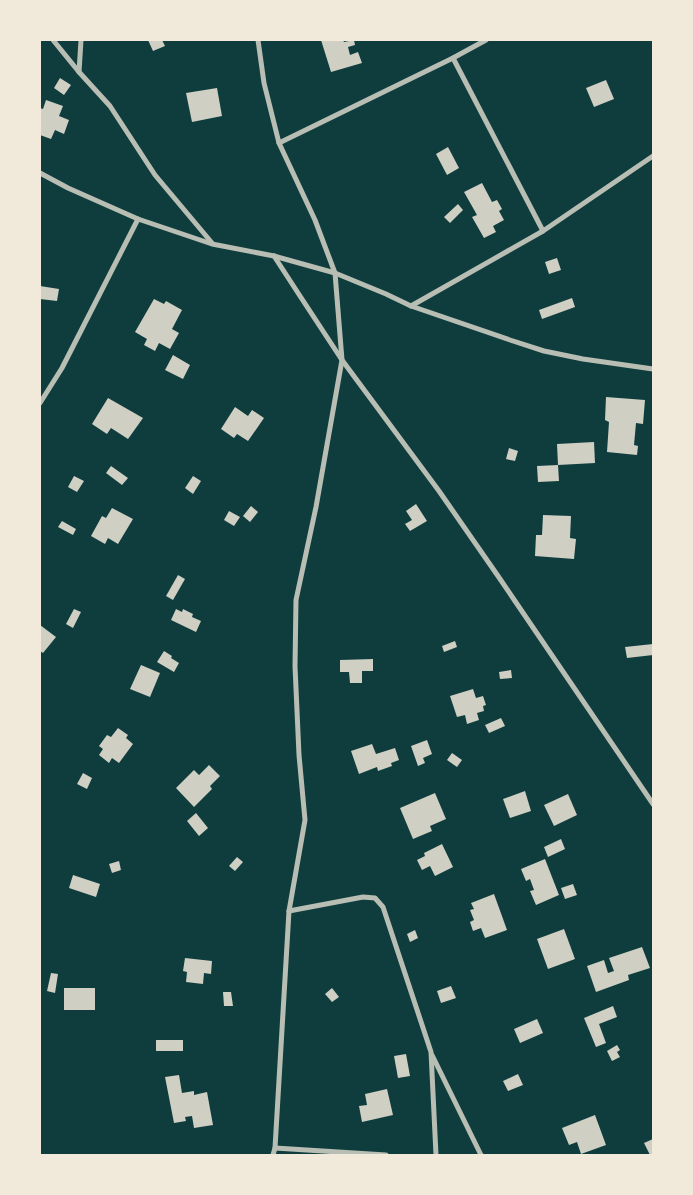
<svg xmlns="http://www.w3.org/2000/svg" width="693" height="1195" font-family="Cabin,sans-serif">
  <style>
    .building { fill: #cfcfc3 }
    .lines { fill: none; stroke-linecap: round; stroke-linejoin: round }
    .minor { stroke: #b8beb3; stroke-width: 5 }
  </style>
  <rect width="100%" height="100%" fill="#0f3d3e"/>
  <g class="building">
    <path d="M148,40H162L165,46L153,51Z"/>
    <path d="M321,40H343L344,42L354,40L355,45L348,47L350,55L358,52L362,63L331,72Z"/>
    <path d="M60,78L71,85L64,95L54,88Z"/>
    <path d="M606,80L614,99L594,107L586,88Z"/>
    <path d="M217,88L222,116L192,122L186,93Z"/>
    <path d="M46,100L63,106L59,116L69,120L64,134L55,130L51,139L40,135V108L43,109Z"/>
    <path d="M448,147L459,168L447,175L436,154Z"/>
    <path d="M482,183L492,202L497,200L502,209L499,211L504,220L493,226L496,232L484,238L472,217L477,215L464,192Z"/>
    <path d="M458,204L463,210L450,223L444,217Z"/>
    <path d="M557,258L561,270L549,274L545,262Z"/>
    <path d="M40,286L59,289L57,301L40,299Z"/>
    <path d="M572,298L575,307L542,319L539,310Z"/>
    <path d="M154,299L164,304L166,301L182,310L172,329L179,333L170,349L159,343L155,351L144,345L147,339L135,332Z"/>
    <path d="M173,355L190,365L183,379L165,370Z"/>
    <path d="M606,397L645,400L643,424L636,423L634,445L638,446L637,455L607,452L609,422L605,420Z"/>
    <path d="M108,398L143,418L128,439L111,428L107,434L92,424Z"/>
    <path d="M235,407L248,416L252,410L264,418L248,441L237,434L234,438L221,429Z"/>
    <path d="M594,442L595,463L558,465L557,444Z"/>
    <path d="M509,448L518,451L515,461L506,459Z"/>
    <path d="M558,465L559,481L538,482L537,466Z"/>
    <path d="M111,466L128,478L122,485L106,473Z"/>
    <path d="M74,476L84,481L77,492L68,487Z"/>
    <path d="M193,476L201,481L193,494L185,488Z"/>
    <path d="M416,504L427,521L410,531L405,524L412,520L406,511Z"/>
    <path d="M251,506L258,512L250,522L243,516Z"/>
    <path d="M112,508L133,519L118,544L108,538L105,544L91,536L102,516L106,518Z"/>
    <path d="M229,511L240,517L234,526L224,520Z"/>
    <path d="M543,515L571,516L570,538L576,539L574,559L535,556L536,535H542Z"/>
    <path d="M62,521L76,529L73,535L58,527Z"/>
    <path d="M178,575L185,579L173,600L166,596Z"/>
    <path d="M74,609L81,612L73,628L66,624Z"/>
    <path d="M176,609L182,612L183,609L193,614L192,617L201,621L196,632L171,620Z"/>
    <path d="M40,625L56,637L43,653L40,651Z"/>
    <path d="M455,641L457,647L444,652L442,646Z"/>
    <path d="M653,644V655L627,658L625,647Z"/>
    <path d="M164,651L172,656L171,658L179,663L174,672L157,662Z"/>
    <path d="M373,659V671H362V683H350L349,672H340V660Z"/>
    <path d="M141,665L160,673L150,697L130,689Z"/>
    <path d="M511,670L512,678L500,679L499,672Z"/>
    <path d="M473,689L476,698L483,696L486,705L483,706L484,711L477,713L479,720L467,724L465,715L457,717L450,696Z"/>
    <path d="M501,718L505,726L489,733L485,725Z"/>
    <path d="M118,728L128,735L126,738L133,744L119,763L112,758L109,763L99,755L103,749L99,746L107,735L111,737Z"/>
    <path d="M427,740L432,754L423,758L425,763L418,766L411,746Z"/>
    <path d="M372,744L376,754L395,748L399,760L391,763L392,766L378,771L377,767L359,774L351,751Z"/>
    <path d="M452,753L462,760L457,767L447,760Z"/>
    <path d="M209,765L220,776L210,786L212,789L194,807L176,788L194,770L199,775Z"/>
    <path d="M83,773L92,778L87,789L77,784Z"/>
    <path d="M525,791L531,811L510,818L503,799Z"/>
    <path d="M435,793L446,819L430,826L432,831L413,839L400,808Z"/>
    <path d="M568,794L577,815L554,826L544,805Z"/>
    <path d="M196,813L208,828L199,836L187,821Z"/>
    <path d="M561,839L565,849L548,857L544,847Z"/>
    <path d="M442,844L453,867L435,876L430,866L422,870L417,860L425,856L424,853Z"/>
    <path d="M237,857L243,862L235,871L229,866Z"/>
    <path d="M545,859L559,895L536,905L530,891L534,890L530,879L526,881L521,869Z"/>
    <path d="M119,861L121,870L112,873L109,864Z"/>
    <path d="M73,875L100,884L96,897L69,888Z"/>
    <path d="M573,884L577,895L565,899L561,888Z"/>
    <path d="M494,894L507,930L485,938L481,928L473,931L470,922L474,920L470,910L474,909L471,903Z"/>
    <path d="M564,929L575,959L548,969L537,939Z"/>
    <path d="M415,930L418,938L410,942L407,934Z"/>
    <path d="M642,947L650,968L628,975L629,980L596,992L587,966L604,960L608,973L614,971L609,958Z"/>
    <path d="M185,958L212,961L211,974L204,973L203,984L186,982L187,972L183,971Z"/>
    <path d="M51,973L58,974L55,993L47,991Z"/>
    <path d="M451,986L456,998L441,1003L437,991Z"/>
    <rect x="64" y="988" width="31" height="22"/>
    <path d="M332,988L339,997L332,1002L325,994Z"/>
    <path d="M223,992H231L233,1006H224Z"/>
    <path d="M613,1006L617,1017L599,1024L606,1043L596,1047L584,1018Z"/>
    <path d="M537,1019L543,1033L520,1043L514,1029Z"/>
    <rect x="156" y="1040" width="27" height="11"/>
    <path d="M617,1045L620,1050L617,1052L620,1057L612,1061L607,1051Z"/>
    <path d="M406,1054L410,1076L398,1078L394,1056Z"/>
    <path d="M518,1074L523,1085L508,1091L503,1081Z"/>
    <path d="M179,1075L182,1093L194,1091V1095L207,1092L213,1125L194,1128L192,1116L185,1117L186,1121L174,1123L165,1077Z"/>
    <path d="M387,1089L393,1115L362,1122L359,1106L367,1105L365,1094Z"/>
    <path d="M595,1115L606,1145L581,1154L577,1142L569,1145L562,1128Z"/>
    <path d="M653,1139V1155H650L644,1143Z"/>
  </g>
  <g class="lines">
    <g class="minor">
      <path d="M53,40L79,72L110,106L155,175L212,243"/>
      <path d="M258,40L264,83L279,143L315,220L335,273L342,360L316,507L296,600L295,666L299,755L305,820L289,911L275,1148L273,1155"/>
      <path d="M453,58L543,231"/>
      <path d="M79,72L81,40"/>
      <path d="M279,143L453,58L486,40"/>
      <path d="M40,173L68,188L138,219L212,244L274,256L335,273L386,294L411,306L510,340L544,351L583,359L653,369"/>
      <path d="M274,256L300,296L342,360L439,491L498,576L653,804"/>
      <path d="M411,306L543,231L653,156"/>
      <path d="M40,403L62,368L138,219"/>
      <path d="M289,911L363,897L375,898L383,907L431,1052L436,1155"/>
      <path d="M432,1055L481,1155"/>
      <path d="M275,1148L386,1155"/>
    </g>
  </g>
  <rect width="693" height="1195" fill="none" stroke="#f1e9da" stroke-width="82"/>
</svg>
